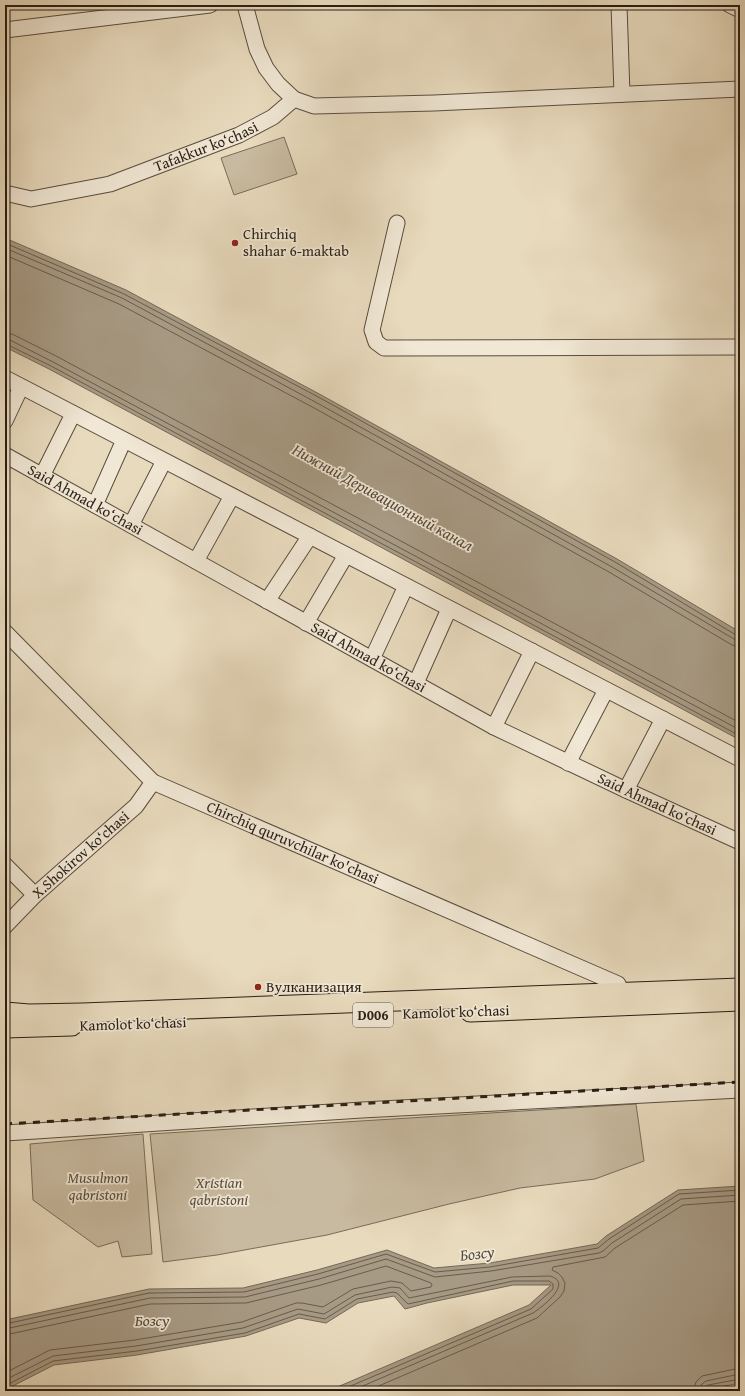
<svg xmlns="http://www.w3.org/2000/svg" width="745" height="1396" font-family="'Gentium Book Plus',serif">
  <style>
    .green { fill: #c8baa0; stroke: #786c5a }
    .water { fill: #a79a84; stroke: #756858 }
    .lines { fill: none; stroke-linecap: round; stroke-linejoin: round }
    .shore { stroke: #685c4c; stroke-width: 1 }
    .minor-casing { stroke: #594d3f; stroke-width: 17 }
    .major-casing { stroke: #291e15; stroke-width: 21 }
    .minor { stroke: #f0e7d4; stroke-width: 15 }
    .major { stroke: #e8dabd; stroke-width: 19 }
    .rail { stroke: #291e15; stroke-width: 3; stroke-dasharray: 7 7; stroke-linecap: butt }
    .poi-dot { fill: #8f2418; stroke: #f0e7d4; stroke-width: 1.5 }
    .labels { text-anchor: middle; stroke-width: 3.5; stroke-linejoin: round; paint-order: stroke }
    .shield { fill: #f0e7d4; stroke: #655a4e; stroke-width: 1 }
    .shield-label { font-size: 14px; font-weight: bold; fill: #291e15 }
    .street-label { font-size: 15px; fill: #291e15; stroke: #f0e7d4 }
    .poi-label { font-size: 15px; fill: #291e15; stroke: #f0e7d4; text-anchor: start }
    .park-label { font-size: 15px; font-style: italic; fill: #594d3f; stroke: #f0e7d4 }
    .water-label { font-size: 16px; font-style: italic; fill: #55493c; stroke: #f0e7d4 }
  </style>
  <rect width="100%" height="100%" fill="#e8dabd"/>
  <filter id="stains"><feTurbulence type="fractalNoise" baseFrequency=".005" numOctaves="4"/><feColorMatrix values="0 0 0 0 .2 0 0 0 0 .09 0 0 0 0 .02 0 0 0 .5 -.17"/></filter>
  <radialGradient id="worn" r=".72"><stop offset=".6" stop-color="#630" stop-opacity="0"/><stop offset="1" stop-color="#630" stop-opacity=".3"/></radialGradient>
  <g class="green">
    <path d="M284,137L297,174L234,195L221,158Z"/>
    <path d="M636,1104L644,1161L595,1179L520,1188L449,1204L327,1235L217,1255L163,1262L150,1134Z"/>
    <path d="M143,1134L152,1254L122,1257L118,1241L98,1247L33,1200L30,1144Z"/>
  </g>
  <g class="water">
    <path d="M5,238L126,290L323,396L617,559L740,632V740L49,369L5,347Z"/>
    <path d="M740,1186V1383L700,1391H328L529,1305L551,1285H513L427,1303L405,1309L394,1296L358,1303L326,1323L299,1318L246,1336L137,1355L54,1365L5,1390V1320L149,1289L243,1288L317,1270L387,1250L434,1268L490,1263L597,1244L606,1236L678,1190Z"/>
  </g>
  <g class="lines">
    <g class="shore">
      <path d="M5,243L124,294L322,399L615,562L736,635H740"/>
      <path d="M5,248L122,298L319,404L612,567L734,639L740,640"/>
      <path d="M5,255L119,304L316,409L609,572L732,645L740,646"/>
      <path d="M5,333L12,334L56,356L740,723"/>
      <path d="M5,339L10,340L53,362L740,730"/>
      <path d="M5,344L8,345L51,366L740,736"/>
      <path d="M5,1324L149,1293L244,1292L318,1274L386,1254L435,1272L490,1267L598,1248L609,1239L679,1194L740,1190"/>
      <path d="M5,1329L150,1298L245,1297L319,1279L386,1259L435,1277L491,1271L599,1253L603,1251L612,1243L681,1199L740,1195"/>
      <path d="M5,1335L150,1304L246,1303L321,1285L386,1266L431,1283L432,1285L431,1287L411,1291L402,1283L391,1281L353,1289L323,1307L302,1303H296L242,1322L135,1340L50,1350L5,1373"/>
      <path d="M5,1380L53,1356L136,1346L243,1328L298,1309L324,1314L355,1295L392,1287L400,1288L409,1298L512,1277L550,1276C574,1283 542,1307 533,1313L351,1391"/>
      <path d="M5,1386L53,1361L137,1351L245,1333L299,1314L325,1319L357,1299L393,1292L397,1293L408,1304L513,1281H549L553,1284V1289L531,1309L339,1391"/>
      <path d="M367,1391L537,1318L560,1297L564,1291L565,1283L562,1277L558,1273L552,1270L553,1267L605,1257L615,1248L683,1205L740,1201"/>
      <path d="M693,1391L696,1382L702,1376L740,1368"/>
      <path d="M699,1391L701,1385L706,1381L740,1374"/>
      <path d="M705,1391V1387L708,1385L740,1379"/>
    </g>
    <defs>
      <g id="minor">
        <path d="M245,5L257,49L266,68L278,84L294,99L314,106L434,103L740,89"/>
        <path d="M619,5L622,94"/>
        <path d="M730,5L740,10"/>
        <path d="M5,30L210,5"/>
        <path id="s1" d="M5,193L31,199L110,184L239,135L273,117L294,99"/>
        <path d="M397,223L372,330L376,342L384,348L740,347"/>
        <path d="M5,378L740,759"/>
        <path d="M5,421L21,387"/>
        <path id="s2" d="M5,455L494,727L626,790L740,842"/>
        <path d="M42,476L73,414"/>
        <path d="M95,505L124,440"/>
        <path d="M131,525L164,461"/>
        <path d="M196,561L232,496"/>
        <path d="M267,601L310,536"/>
        <path d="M306,623L346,555"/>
        <path id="s3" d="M5,632L153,782L618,984L622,992"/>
        <path d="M372,659L406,586"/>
        <path d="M416,683L449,609"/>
        <path d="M494,727L532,651"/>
        <path d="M568,763L606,690"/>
        <path d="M626,790L663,719"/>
        <path d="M5,865L35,895"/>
        <path id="s4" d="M5,926L35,895L136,806L153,782"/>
        <path d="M5,1133L362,1110L740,1090"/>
      </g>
      <g id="major">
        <path d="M5,1012L29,1014L82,1013L740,988"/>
        <path d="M470,1012L740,1001"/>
        <path d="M5,1028L72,1026"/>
      </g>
    </defs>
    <use href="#minor" class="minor-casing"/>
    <use href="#major" class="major-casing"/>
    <use href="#minor" class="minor"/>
    <use href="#major" class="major"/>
    <path class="rail" d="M5,1124L740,1082"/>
  </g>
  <g class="poi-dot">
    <circle cx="235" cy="243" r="4"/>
    <circle cx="258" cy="987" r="4"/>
  </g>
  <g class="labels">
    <rect class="shield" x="353" y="1003" width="40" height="24" rx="3"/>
    <g class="shield-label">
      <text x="373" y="1020">D006</text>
    </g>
    <g class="street-label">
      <text dy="5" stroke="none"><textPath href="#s1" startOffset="210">Tafakkur ko‘chasi</textPath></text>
      <text dy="5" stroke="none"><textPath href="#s2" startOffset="92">Said Ahmad ko‘chasi</textPath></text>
      <text dy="5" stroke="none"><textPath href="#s2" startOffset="416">Said Ahmad ko‘chasi</textPath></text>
      <text dy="5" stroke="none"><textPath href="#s2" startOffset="740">Said Ahmad ko‘chasi</textPath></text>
      <text dy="5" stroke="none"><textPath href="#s3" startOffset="363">Chirchiq quruvchilar ko'chasi</textPath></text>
      <text dy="5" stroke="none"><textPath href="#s4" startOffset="104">X.Shokirov ko‘chasi</textPath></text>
      <text transform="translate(456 1012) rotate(-2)" y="5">Kamolot ko‘chasi</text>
      <text transform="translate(133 1024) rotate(-2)" y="5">Kamolot ko‘chasi</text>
    </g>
    <g class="poi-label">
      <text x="243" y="239">Chirchiq<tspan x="243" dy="17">shahar 6-maktab</tspan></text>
      <text x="266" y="992">Вулканизация</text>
    </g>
    <g class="park-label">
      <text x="98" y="1183">Musulmon<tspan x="98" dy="17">qabristoni</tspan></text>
      <text x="219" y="1188">Xristian<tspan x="219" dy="17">qabristoni</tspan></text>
    </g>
    <g class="water-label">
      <text transform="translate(383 497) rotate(29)" y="6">Нижний Деривационный канал</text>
      <text transform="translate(477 1253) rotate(-6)" y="6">Бозсу</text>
      <text x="152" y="1326">Бозсу</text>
    </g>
  </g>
  <rect width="745" height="1396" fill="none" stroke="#e8dabd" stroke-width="20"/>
  <rect x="6" y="6" width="733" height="1384" fill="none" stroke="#291e15" stroke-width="2"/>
  <rect x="10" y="10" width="725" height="1376" fill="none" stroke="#291e15"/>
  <rect width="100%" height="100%" filter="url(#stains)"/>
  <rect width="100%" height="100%" fill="url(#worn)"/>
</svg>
